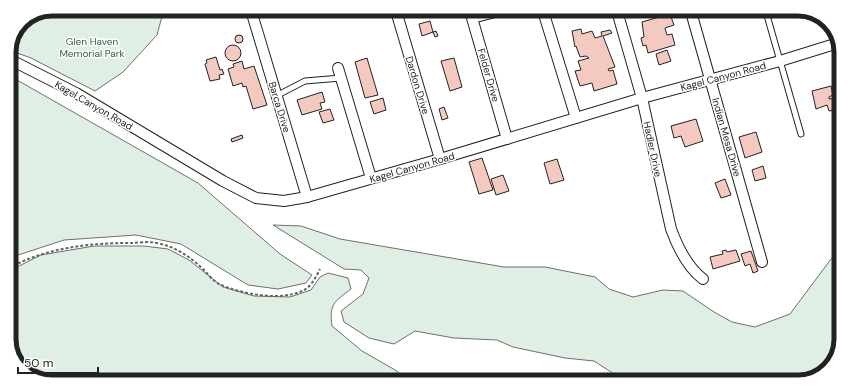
<svg xmlns="http://www.w3.org/2000/svg" width="850" height="391" font-family="'DM Sans',sans-serif">
  <style>
    .green { fill: #e0efe3; stroke: #6f6f6f }
    .building { fill: #f3c9c0; stroke: #222 }
    .lines { fill: none; stroke-linecap: round; stroke-linejoin: round }
    .service-casing { stroke: #222; stroke-width: 7 }
    .minor-casing { stroke: #222; stroke-width: 12 }
    .path { stroke: #646464; stroke-width: 2; stroke-dasharray: 3 2; stroke-linecap: butt }
    .service { stroke: #fff; stroke-width: 5 }
    .minor { stroke: #fff; stroke-width: 10 }
    .labels { text-anchor: middle; stroke-width: 3; stroke-linejoin: round; paint-order: stroke }
    .park-label { font-size: 10px; fill: #2f5e38; stroke: #fff }
    .street-label { font-size: 10px; fill: #222; stroke: #fff }
    .rim { fill: none; stroke: #222; stroke-width: 5 }
  </style>
  <rect width="100%" height="100%" fill="#fff"/>
  <g class="green">
    <path d="M52,9H164L157,35L123,72L95,91L31,58L9,50L22,21Z"/>
    <path d="M9,77L17,80L198,183L280,254L312,275L306,283L278,289L248,285L181,244L136,235L64,240L9,258Z"/>
    <path d="M273,225L301,226L340,239L504,267H545L595,277L609,289L633,297L663,290L683,291L714,312L732,322L755,327L790,314L831,259L839,255L838,356L822,375L798,382L625,381L594,361L565,358L513,347L497,340L454,338L415,331L394,344L369,338L344,322L341,311L363,294L369,278L361,270L344,269Z"/>
    <path d="M94,246H144L168,249L189,260L223,287L254,296L290,297L311,290L320,277L328,273L348,278L351,289C334,302 329,304 332,326L362,351L397,371L401,380L35,379L18,365L9,342V271L41,255Z"/>
  </g>
  <g class="building">
    <path d="M670,14L674,25L665,28L667,35L672,34L675,45L648,53L646,45L643,46L641,38L644,37L642,22Z"/>
    <path d="M430,21L433,32L436,31L438,36L435,37L433,32L422,36L419,24Z"/>
    <path d="M581,29L582,34L592,31L595,38L602,36L601,32L610,30L612,33L603,36L615,67L608,69L609,71L613,70L617,84L594,91L592,83L580,86L575,71L581,70L578,61L589,58L586,56L580,57L576,46L575,47L572,31Z"/>
    <circle cx="239" cy="39" r="4"/>
    <circle cx="233" cy="53" r="8"/>
    <path d="M667,50L671,61L659,65L656,54Z"/>
    <path d="M216,57L220,70L222,69L224,74L219,75L220,79L210,81L205,64L207,63L206,60Z"/>
    <path d="M367,58L378,95L365,98L355,62Z"/>
    <path d="M454,58L462,87L450,91L441,61Z"/>
    <path d="M242,61L244,69L254,66L267,105L253,109L246,86L243,87L242,83L233,86L228,69L234,67L233,64Z"/>
    <path d="M841,82L840,93L835,94L833,84Z"/>
    <path d="M831,86L833,95L829,97V99L840,97V111L835,113V110L829,111L827,105L816,109L812,91Z"/>
    <path d="M322,92L325,102L320,103L322,109L302,115L297,100Z"/>
    <path d="M383,98L386,110L374,114L370,102Z"/>
    <path d="M444,107L448,118L442,120L439,109Z"/>
    <path d="M330,109L334,120L323,123L319,112Z"/>
    <path d="M696,119L703,141L685,147L681,136L674,138L671,126Z"/>
    <path d="M756,132L762,152L745,158L739,137Z"/>
    <path d="M242,135L243,138L232,142L231,139Z"/>
    <path d="M482,158L493,190L479,194L469,162Z"/>
    <path d="M557,159L564,180L550,184L544,163Z"/>
    <path d="M763,166L766,178L755,181L752,170Z"/>
    <path d="M503,175L509,191L496,195L491,179Z"/>
    <path d="M725,179L731,195L721,198L715,183Z"/>
    <path d="M726,250L727,252L736,250L740,261L713,269L710,257L723,254L722,251Z"/>
    <path d="M751,251L758,271L753,273L750,264L745,266L741,254Z"/>
  </g>
  <g class="lines">
    <defs>
      <g id="service">
        <path d="M766,12L801,134"/>
        <path d="M473,20L509,11"/>
        <path d="M276,96L305,81L341,78"/>
      </g>
      <g id="minor">
        <path d="M396,11L440,159"/>
        <path d="M470,11L507,139"/>
        <path d="M543,11L576,118"/>
        <path d="M617,11L642,98L671,229C678,248 687,267 703,279"/>
        <path d="M691,12L762,262"/>
        <path d="M253,17L307,197"/>
        <path d="M9,59L76,93L223,181L256,198L284,201L307,197L440,159L642,98L780,61L838,43"/>
        <path d="M338,68L371,178"/>
      </g>
    </defs>
    <use href="#service" class="service-casing"/>
    <use href="#minor" class="minor-casing"/>
    <path class="path" d="M9,268C46,248 88,243 130,243C138,243 148,241 157,243C176,247 189,256 203,269C208,274 213,281 219,284C241,294 282,302 304,290C311,287 317,275 320,269"/>
    <use href="#service" class="service"/>
    <use href="#minor" class="minor"/>
  </g>
  <g class="labels">
    <g class="park-label">
      <text x="92" y="45">Glen Haven<tspan x="92" dy="12">Memorial Park</tspan></text>
    </g>
    <g class="street-label">
      <text transform="translate(489 75) rotate(74)" y="4">Felder Drive</text>
      <text transform="translate(723 76) rotate(-15)" y="4">Kagel Canyon Road</text>
      <text transform="translate(418 85) rotate(73)" y="4">Dardon Drive</text>
      <text transform="translate(94 105) rotate(30)" y="4">Kagel Canyon Road</text>
      <text transform="translate(280 107) rotate(73)" y="4">Barca Drive</text>
      <text transform="translate(727 137) rotate(74)" y="4">Indian Mesa Drive</text>
      <text transform="translate(653 149) rotate(78)" y="4">Hadler Drive</text>
      <text transform="translate(412 167) rotate(-16)" y="4">Kagel Canyon Road</text>
    </g>
  </g>
  <path d="M0 0H850V391H0ZM52 16H798A36 36 0 0 1 834 52V339A36 36 0 0 1 798 375H52A36 36 0 0 1 16 339V52A36 36 0 0 1 52 16Z" fill="#fff" fill-rule="evenodd"/>
  <path class="rim" d="M52 16H798A36 36 0 0 1 834 52V339A36 36 0 0 1 798 375H52A36 36 0 0 1 16 339V52A36 36 0 0 1 52 16Z"/>
  <path d="M18 367v6h80v-6" fill="none" stroke="#222222" stroke-width="2"/>
  <text x="24" y="367" font-size="12" fill="#222222" stroke="#ffffff" stroke-width="3" paint-order="stroke">50 m</text>
</svg>
